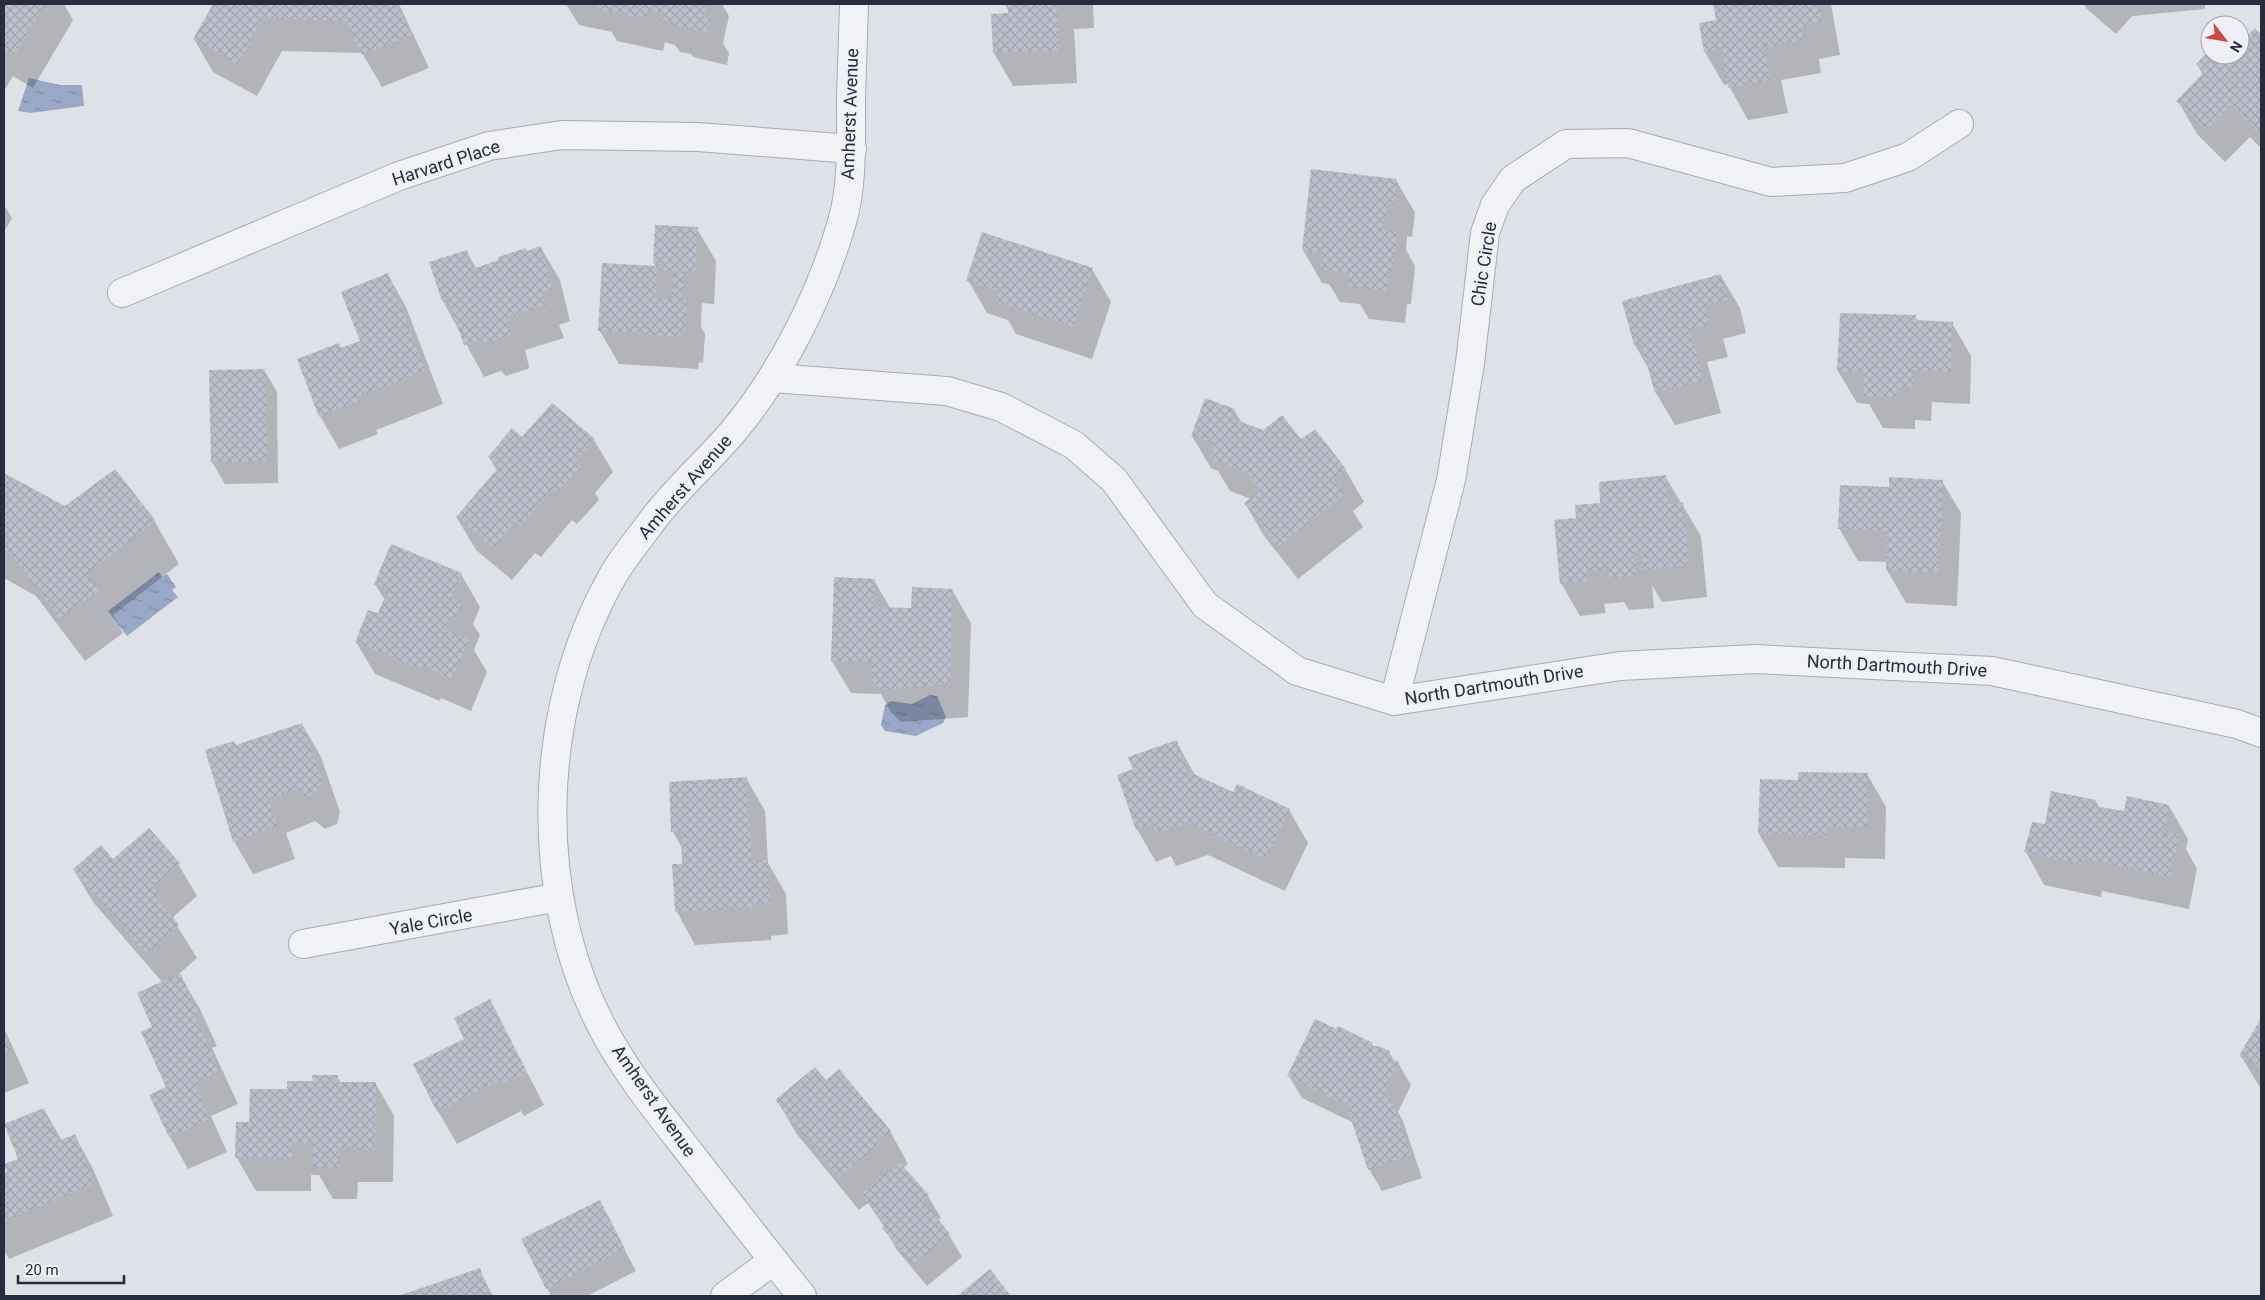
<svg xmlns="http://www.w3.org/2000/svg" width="2265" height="1300" font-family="Roboto,sans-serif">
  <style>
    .water { fill: url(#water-ripples) }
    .shadow { fill: #0003 }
    .building { fill: url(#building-cross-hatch) }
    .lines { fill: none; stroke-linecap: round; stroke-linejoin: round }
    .minor-casing { stroke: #a8abb5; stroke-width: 30 }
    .minor { stroke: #f1f2f6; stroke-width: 28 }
    .labels { text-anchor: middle; stroke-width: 4; stroke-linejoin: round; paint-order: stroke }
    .street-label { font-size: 18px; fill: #282c3f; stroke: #eef0f5 }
  </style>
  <defs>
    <pattern id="water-ripples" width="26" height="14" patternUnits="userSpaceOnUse" patternTransform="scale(1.25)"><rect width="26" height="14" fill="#9aa8c8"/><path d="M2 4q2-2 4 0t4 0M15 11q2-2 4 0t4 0" fill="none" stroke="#7e89a4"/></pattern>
    <pattern id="building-cross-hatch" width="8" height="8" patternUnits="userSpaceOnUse" patternTransform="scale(1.25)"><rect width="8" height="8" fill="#bcbfcb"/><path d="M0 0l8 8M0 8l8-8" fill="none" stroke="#a2a4af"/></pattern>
  </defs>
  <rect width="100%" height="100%" fill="#dfe1e8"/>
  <g class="water">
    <path d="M29,78L60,85H82L84,106L30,113L18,111Z"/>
    <path d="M159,572L162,577L167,574L176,587L172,590L178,597L127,636L108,611Z"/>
    <path d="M930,695L937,696L946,717L943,723L916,736L885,731L881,725L885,705L891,701L912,704Z"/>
  </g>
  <g class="shadow">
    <path d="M4,4H64L73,20L33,88L13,76L4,91Z"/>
    <path d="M214,4H399L429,68L382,87L362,53L282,51L257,96L213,72L194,39Z"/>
    <path d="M566,4H722L729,16L723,43L729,53L727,65L693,57L691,54L680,52L675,45L665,42L663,51L617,41L612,32L579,25Z"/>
    <path d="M1005,4H1093L1094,28L1074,29L1077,83L1013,86L994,53L993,15L1010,14Z"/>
    <path d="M1714,4H1831L1840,55L1819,59L1821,73L1781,80L1788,113L1748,120L1728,84L1724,85L1705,52L1700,24L1717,21Z"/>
    <path d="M2084,4H2205V9L2132,16L2116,34L2087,9Z"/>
    <path d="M2255,30L2261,35V148L2250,137L2225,162L2197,134L2178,101L2203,75L2197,64L2210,52V55H2213L2222,63L2230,55H2240V45Z"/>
    <path d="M1396,180L1415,213L1412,237L1407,236L1406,250L1415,266L1411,304H1407L1405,323L1369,319L1360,304L1340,302L1329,284L1322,283L1303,250Z"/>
    <path d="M4,205L12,218L4,232Z"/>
    <path d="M697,229L716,261L714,304L702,303L701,327L705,334L703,363L699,362L698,369L619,364L600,331L603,265L657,268L654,263Z"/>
    <path d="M541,248L560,280L570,321L559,325L564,338L525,350L529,367L528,369L506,376L501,371L484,377L443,301L431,263L466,251L476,268Z"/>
    <path d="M1092,269L1111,302L1092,359L1016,334L1008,320L987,313L968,280Z"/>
    <path d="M388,275L406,307L443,404L376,430L378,434L339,449L320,416L341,349L362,342Z"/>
    <path d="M1721,276L1740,308L1746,333L1723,339L1728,357L1707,362L1721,413L1675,425L1656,393L1650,371L1635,345L1623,301Z"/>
    <path d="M1915,316L1918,321L1952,323L1971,356L1970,404L1932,402L1931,421L1915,420V429L1883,428L1869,404L1857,403L1838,371Z"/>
    <path d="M264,370L277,392L278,483L225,484L212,462Z"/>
    <path d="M1234,410L1242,423L1345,469L1364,502L1353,511L1363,527L1298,579L1264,536L1245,503L1251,499L1230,491L1218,471L1211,468L1192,436Z"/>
    <path d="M594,440L613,472L595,493L599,500L577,524L572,520L541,557L535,553L512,580L476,550L457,518L497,471L489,457Z"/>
    <path d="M4,475L65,508L155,522L179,564L113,615L123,633L85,661L36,596L4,578Z"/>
    <path d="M1665,476L1701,536L1707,597L1662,602L1652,585L1654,608L1629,610L1624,602L1604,604L1606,613L1580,616L1561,583L1578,519L1601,504Z"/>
    <path d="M1942,481L1961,513L1957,606L1906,603L1887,570V562L1858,561L1839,528L1890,488Z"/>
    <path d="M461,574L480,607L473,624L480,635L474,650L487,672L471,711L441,698L440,701L375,674L356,642L379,615L385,600L375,584Z"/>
    <path d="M874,580L890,608L912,609L952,590L971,623L968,717L901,722L891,712L881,694L851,693L832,661Z"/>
    <path d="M302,724L321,757L340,812L337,824L325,829L315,821L286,833L295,859L253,874L234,841L236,746Z"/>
    <path d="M1176,741L1196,777L1233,794L1289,810L1308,843L1285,891L1208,855L1176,866L1171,856L1156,862L1137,829L1134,770Z"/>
    <path d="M1867,774L1886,807L1885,859L1845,858V868L1778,867L1759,834L1799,781Z"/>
    <path d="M746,778L765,811L768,863L786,894L788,934L771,936V940L695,945L677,912L684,865L683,850L673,832L670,783Z"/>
    <path d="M2096,801L2099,808L2125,813L2169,806L2188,839L2186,849L2197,869L2189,909L2102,891L2101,897L2044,885L2026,852L2046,826Z"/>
    <path d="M113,861L178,864L197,896L172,918L197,958L179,974L199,1007L217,1046L212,1048L238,1104L211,1116L227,1152L188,1169L170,1137L151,1095L167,1088L154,1027L163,983L93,902L74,870Z"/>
    <path d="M490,1001L544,1105L524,1116L521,1111L457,1144L438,1111L466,1039Z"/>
    <path d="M2261,1020V1089L2241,1056Z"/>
    <path d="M4,1028L29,1083L4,1093Z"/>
    <path d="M1337,1031L1389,1052L1394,1061L1398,1063L1411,1085L1398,1112L1403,1121L1422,1178L1382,1191L1369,1169L1354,1123L1302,1098L1289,1076Z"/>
    <path d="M337,1076L341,1083L376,1084L394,1116L393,1182H358L357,1199H333L319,1175H311V1191H256L237,1158L250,1123L288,1090Z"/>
    <path d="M825,1082L890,1131L908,1164L903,1168L928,1196L941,1218L937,1220L949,1235L962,1257L927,1286L897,1250L885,1228L868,1203L859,1210L796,1133L777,1100Z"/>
    <path d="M44,1109L62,1141L75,1136L93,1169L113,1216L9,1259L4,1250V1174L9,1172L19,1159Z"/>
    <path d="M599,1201L636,1271L587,1296H551L547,1288Z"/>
    <path d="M479,1269L493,1296L403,1295Z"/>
    <path d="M990,1271L1010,1296H959Z"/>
  </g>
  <g class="building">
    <path d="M4,4H45L14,56L4,50Z"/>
    <path d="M213,4H398L411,35L362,55L346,21L263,18L238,64L193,39Z"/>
    <path d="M598,4H706L704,17L711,19L708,33L673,25V22L659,19L661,13L647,10L645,19L597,9Z"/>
    <path d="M1008,4H1057L1059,51L993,53L991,14L1008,13Z"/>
    <path d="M1713,4H1819L1822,22L1801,27L1803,40L1764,48L1770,80L1728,88L1721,49L1704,52L1699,23L1716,20Z"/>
    <path d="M2255,28L2261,34V136L2231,105L2206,130L2176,101L2204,72L2196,64L2210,50V55H2215L2222,61L2228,55H2240V43Z"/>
    <path d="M1311,169L1397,179L1394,204H1389L1387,219H1384L1383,230L1397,232L1392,272L1388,271L1386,291L1348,286L1349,273L1320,269L1322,253L1302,251Z"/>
    <path d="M655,225L698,227L695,272L684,271L682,300H687L685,331L681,330L680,337L598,331L602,263L657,266L655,298L671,299L673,271L659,270L660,264L653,263Z"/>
    <path d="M982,232L1093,268L1073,327L996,302L999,291L966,281Z"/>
    <path d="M541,246L552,289L541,293L546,305L507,317L511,333L509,336L487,344L482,339L464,345L448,299L442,301L429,262L467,250L472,269L499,260L498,257L526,248L527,251Z"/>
    <path d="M388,273L425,371L358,397L360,401L319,417L297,359L339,343L341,348L360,341L341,292Z"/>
    <path d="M1721,274L1728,300L1705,306L1710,324L1690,329L1703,380L1655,393L1641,343L1634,345L1622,301Z"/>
    <path d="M1840,313L1916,315V320L1953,322L1951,372L1914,370L1913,388H1897V397L1863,396L1864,372L1837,371Z"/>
    <path d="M265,369L266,461L211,462L209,370Z"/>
    <path d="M1205,398L1235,409L1231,418L1263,430L1282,415L1301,439L1315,429L1346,469L1333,479L1345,494L1278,547L1244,503L1261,490L1247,473L1209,459L1215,444L1191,436Z"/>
    <path d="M552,403L595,439L575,461L581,466L557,493L553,488L522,526L516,521L493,548L456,517L499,467L488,457L512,428L522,437Z"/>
    <path d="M115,469L156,521L87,574L99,590L60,619L10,553L4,550V473L65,506Z"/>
    <path d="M1666,475L1669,504L1683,502L1689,565L1642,570L1640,552L1634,553L1636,575L1609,578L1608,569L1586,571L1588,581L1560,584L1554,520L1576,518L1575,505L1600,503L1599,482Z"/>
    <path d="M1889,477L1943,480L1938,573L1886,571L1887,531L1838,529L1840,485L1889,487Z"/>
    <path d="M391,544L462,573L452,597L462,601L454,620L449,617L445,629L469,639L452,679L423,666L421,669L355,642L368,610L378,613L388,590L374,584Z"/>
    <path d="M834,577L875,579L874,607L911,608L912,587L953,589L950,684L881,690L871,679L872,662L831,661Z"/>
    <path d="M302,723L322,779L318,792L305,797L296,789L269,800L277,826L233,842L205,750L234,741L236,745Z"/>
    <path d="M1177,740L1187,771L1233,792L1237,784L1290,809L1266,859L1189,823L1156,834L1152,824L1136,830L1117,775L1133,769L1128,757Z"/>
    <path d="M1798,772L1868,773L1867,827L1827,826V835L1758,834L1760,779L1798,780Z"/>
    <path d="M747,777L752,861L768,860L770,902L752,903L753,908L675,912L672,864H682L681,832H671L669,782Z"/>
    <path d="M2051,791L2096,800L2095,806L2124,811L2127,796L2169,805L2164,832L2179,835L2171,877L2084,859L2083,865L2024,852L2032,822L2045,824Z"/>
    <path d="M149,828L180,863L152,887L159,894L156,897L179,925L146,954L73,869L101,845L113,859Z"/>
    <path d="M180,973L199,1013L194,1015L220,1071L194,1083L210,1119L169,1137L149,1095L166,1087L141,1032L152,1027L137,993Z"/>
    <path d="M490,999L527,1072L504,1084L502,1079L437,1112L413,1064L464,1039L454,1018Z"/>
    <path d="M2261,1018V1068L2239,1056Z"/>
    <path d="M1315,1019L1337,1029L1338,1026L1373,1043L1371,1046H1378L1390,1051L1389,1058L1399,1062L1384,1094L1391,1098L1411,1155L1368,1170L1346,1105L1287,1076Z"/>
    <path d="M4,1033L11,1050L4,1053Z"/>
    <path d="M815,1067L826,1080L839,1069L891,1131L877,1141L879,1144L839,1178L775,1100Z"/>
    <path d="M312,1075H338V1082H376L375,1150L339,1149V1167H313V1143H293V1159L235,1158L236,1122H249L250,1089H287V1081H313Z"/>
    <path d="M44,1108L58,1141L75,1134L95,1183L4,1221V1173L7,1172L4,1164L18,1159L4,1124Z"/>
    <path d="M899,1162L929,1195L923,1200L950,1234L913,1265L882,1228L886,1225L861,1194Z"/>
    <path d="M600,1200L625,1249L546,1289L521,1239Z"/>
    <path d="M480,1268L489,1296H402L401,1295Z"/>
    <path d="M990,1269L1011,1296H957Z"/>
  </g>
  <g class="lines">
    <defs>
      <g id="minor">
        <path d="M122,293L399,176L489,146L562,135L698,137L852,149"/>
        <path d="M773,378L947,391L1001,407L1074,445L1114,480L1205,605L1297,671L1394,701L1620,666L1755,659L1992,671L2237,724L2261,733"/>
        <path d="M1394,701L1451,480L1470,363L1485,233L1495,205L1513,179L1566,144L1628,143L1771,182L1845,178L1908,157L1959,124"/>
        <path d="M303,944L559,897"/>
        <path d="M725,1296L773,1261"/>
        <path d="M802,1296C764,1249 727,1201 690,1153C659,1113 626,1073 602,1027C532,893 537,711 611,579C621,560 636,543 649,525C674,490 709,461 736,428C783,371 822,292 842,222C853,186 851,136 851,98C852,67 853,35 854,4"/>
      </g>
    </defs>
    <use href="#minor" class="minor-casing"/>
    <use href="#minor" class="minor"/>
  </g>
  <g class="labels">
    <g class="street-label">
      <text transform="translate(850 114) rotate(-88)" y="6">Amherst Avenue</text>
      <text transform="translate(446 163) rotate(-18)" y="6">Harvard Place</text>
      <text transform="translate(1484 264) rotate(-81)" y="6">Chic Circle</text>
      <text transform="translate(685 487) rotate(-49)" y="6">Amherst Avenue</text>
      <text transform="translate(1897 666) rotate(3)" y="6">North Dartmouth Drive</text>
      <text transform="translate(1494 685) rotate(-9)" y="6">North Dartmouth Drive</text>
      <text transform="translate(431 922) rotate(-10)" y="6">Yale Circle</text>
      <text transform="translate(654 1101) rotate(55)" y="6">Amherst Avenue</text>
    </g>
  </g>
  <rect width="2265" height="1300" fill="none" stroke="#282c3f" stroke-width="10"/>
  <g transform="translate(2225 40) rotate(121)"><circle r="24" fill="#eef0f5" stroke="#9fa2ac"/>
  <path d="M0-4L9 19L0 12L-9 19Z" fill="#cc4744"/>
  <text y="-8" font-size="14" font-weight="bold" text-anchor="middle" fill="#282c3f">N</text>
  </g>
  <path d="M18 1275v8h106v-8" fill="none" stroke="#282c3f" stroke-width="2.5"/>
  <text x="25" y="1275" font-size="15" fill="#282c3f" stroke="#eef0f5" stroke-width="4" paint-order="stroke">20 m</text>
</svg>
